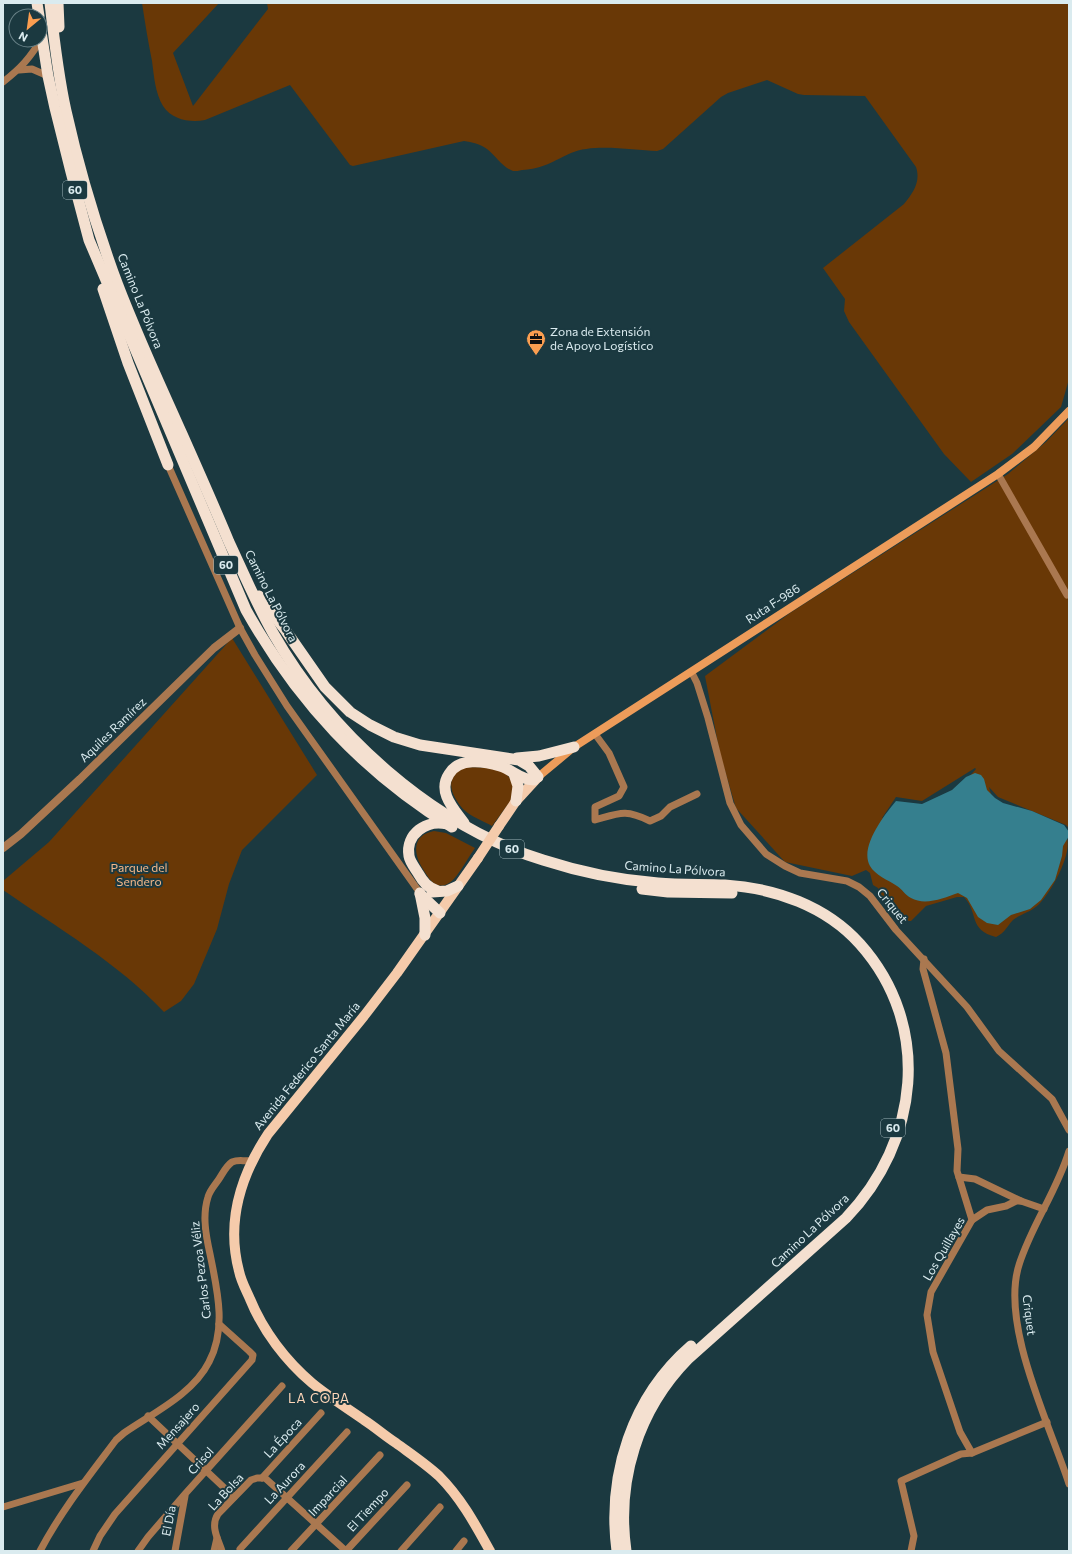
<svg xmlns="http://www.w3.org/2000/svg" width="1072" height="1554" font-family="Commissioner,sans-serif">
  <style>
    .green { fill: #693806; fill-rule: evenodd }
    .water { fill: #357f8e }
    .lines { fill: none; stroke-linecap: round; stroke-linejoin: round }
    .minor { stroke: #aa7850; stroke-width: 7 }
    .tertiary { stroke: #aa7850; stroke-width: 8 }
    .secondary { stroke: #ed9c5a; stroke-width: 8 }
    .primary { stroke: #f5cbab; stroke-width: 10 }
    .trunk { stroke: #f4e0d0; stroke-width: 11 }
    .primary-bridge { stroke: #f5cbab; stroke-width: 10 }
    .labels { text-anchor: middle; stroke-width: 4; stroke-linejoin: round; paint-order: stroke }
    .shield { fill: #1b3940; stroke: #a1b6ba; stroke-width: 1 }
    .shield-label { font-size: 11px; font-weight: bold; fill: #daebef }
    .street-label { font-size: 12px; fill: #daebef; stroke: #1b3940 }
    .poi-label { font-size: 12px; fill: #daebef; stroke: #1b3940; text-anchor: start }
    .park-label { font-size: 12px; fill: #f5b889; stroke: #1b3940 }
    .neighbourhood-label { font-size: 13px; letter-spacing: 1px; fill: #fdd5b8; stroke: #1b3940 }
  </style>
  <rect width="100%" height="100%" fill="#1b3940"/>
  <g class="green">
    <path d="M142,3H219L173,53L193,106L268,9L267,3H1069V379L1061,407L1012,454L971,482L944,454L849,322L844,311L845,299L823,268L904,204C913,193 921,182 916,167L865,96L804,95L798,94L767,80L728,93L721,97L663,149L657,151C633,150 593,143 571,153C553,161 543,169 522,170C519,171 516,171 513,171C502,167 496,156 487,149C480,144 472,142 464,141L353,166L350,165L290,85L205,120C191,123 172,120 163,106C155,93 154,76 152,61C148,42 145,22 142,3Z"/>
    <path d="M1069,418V828L1066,825L998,797L989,787L992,798L1067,838C1072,855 1050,895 1037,906C1030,912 1021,914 1013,920C1007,926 1005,933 996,937C968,930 979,913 964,897H957L926,906L911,921H905C895,914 880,900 878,888L873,885L870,873L866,870L852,876L785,862L736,808L720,754L705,676L790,613L1008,474L1046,442ZM975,768L976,769L962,785L914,811L882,818L896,797L922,801Z"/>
    <path d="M232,638L317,775L242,850L229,884L217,929L194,984L181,1001L164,1012C118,963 58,928 3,890V881L49,842Z"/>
    <path d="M466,767C481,768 507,765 512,783C514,787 514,792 514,796L492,826C483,821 470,816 463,809C455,800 445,784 456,773C458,770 463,769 466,767Z"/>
    <path d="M434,831L446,833L475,848C469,856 457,879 449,883C436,891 429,879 423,869C413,853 412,835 434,831Z"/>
  </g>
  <path class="water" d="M975,773L981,775L984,779L987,790L995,798L1003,803L1032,811L1064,825L1069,832V836L1063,846L1062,856L1055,880L1041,900L1030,909L1011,915L998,925L987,923L978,917L967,898L958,893C944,898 925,906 911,898C905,895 902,889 897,886C888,880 875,875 870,866C859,847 885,814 896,801L922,804L952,790L966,777Z"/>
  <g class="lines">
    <g class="minor">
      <path d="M19,70L32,69L48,76"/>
      <path d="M3,82C21,68 30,58 42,38"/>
      <path d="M168,465L240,628L255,655L287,706L420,893"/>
      <path d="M998,474L1067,595"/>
      <path d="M692,673L697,683L708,718L730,803L741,825L766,854L785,866L800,873L847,881L859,887L870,896L896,930L967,1007L999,1051L1052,1099L1069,1130"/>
      <path d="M595,734L609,753L624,787L619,796L595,807V820C620,813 625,809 650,821L661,816L670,807L697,794"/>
      <path d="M924,959L923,969L946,1053L958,1149L957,1171L972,1220"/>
      <path d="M1069,1151C1057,1191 1031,1226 1019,1265C1000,1325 1050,1425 1069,1484"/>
      <path d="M959,1177L975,1179L1021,1201"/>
      <path d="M148,1416L234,1497"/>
      <path d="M972,1453L960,1432L933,1352L927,1315L931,1292L972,1220L987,1210L1006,1206L1016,1201H1021L1044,1209"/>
      <path d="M262,1478L321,1413"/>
      <path d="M3,1507L83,1483"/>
      <path d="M240,1549L347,1432"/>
      <path d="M40,1551C61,1511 89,1476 116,1440L124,1433C153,1413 193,1394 209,1362C227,1328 217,1289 210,1254C206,1236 202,1216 208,1197C210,1190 215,1185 219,1179C223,1173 226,1166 232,1162C239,1159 245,1162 252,1160"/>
      <path d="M93,1551L100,1536L115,1514L252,1360L253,1355L249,1351L219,1324"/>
      <path d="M138,1551L148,1537L185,1494L282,1386"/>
      <path d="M175,1551L185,1496"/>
      <path d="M214,1551L217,1538"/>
      <path d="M222,1551C218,1539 210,1526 218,1514L251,1480L257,1478H265L346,1551"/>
      <path d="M291,1551L380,1455"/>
      <path d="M346,1551L407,1485"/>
      <path d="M401,1551L440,1507"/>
      <path d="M456,1551L464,1541"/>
      <path d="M911,1551L914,1536L901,1481L961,1454L972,1453L1047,1422"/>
    </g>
    <path class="tertiary" d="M3,848L21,834L80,779L214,648L240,628"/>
    <path class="secondary" d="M538,777L574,747L998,474L1034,447L1069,411"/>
    <g class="primary">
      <path d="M499,826L516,801L538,777"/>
      <path d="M478,858L397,973L364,1016L268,1134C241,1175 226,1222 239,1271C241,1281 246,1290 250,1299C263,1331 286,1361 312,1383C329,1397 347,1408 364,1420C375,1427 385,1436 396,1443C411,1454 426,1464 439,1476C461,1498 475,1524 490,1551"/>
    </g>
    <g class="trunk">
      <path d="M37,3L39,16"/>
      <path d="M50,3C54,39 58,75 66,111C78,165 94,219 113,272C133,327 158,380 182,434C198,470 214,506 229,542C243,572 256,603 273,633C330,733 431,825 543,860C580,872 619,880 658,883C680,885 703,884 725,885C775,888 826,906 860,944C933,1026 919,1142 846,1218L688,1359C638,1410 616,1480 626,1551"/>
      <path d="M58,3L59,27"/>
      <path d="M40,25L48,76L55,108L71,172L89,240L246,610C297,701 363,772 452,827"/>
      <path d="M103,289L128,363L168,465"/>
      <path d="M259,596L286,631L325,687L350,712L370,725L394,737L420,745L519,760L529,766L538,777"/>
      <path d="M517,758L539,756L574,747"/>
      <path d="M514,774L518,786L516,801"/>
      <path d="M464,823C454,809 437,792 449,774C459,757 484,761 500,766C513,770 520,780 534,780"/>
      <path d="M642,889L668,892L732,893"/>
      <path d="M438,891C428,888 423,882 418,873C415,868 410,862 409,856C405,834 427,819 447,824"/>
      <path d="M432,892L447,891L458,886"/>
      <path d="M420,893L425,918V935"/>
      <path d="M420,894L440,913"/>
      <path d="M617,1551C607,1475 632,1397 691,1346"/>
    </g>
    <path class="primary-bridge" d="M478,858L499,826"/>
  </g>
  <defs>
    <symbol id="office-pin" viewBox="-11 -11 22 30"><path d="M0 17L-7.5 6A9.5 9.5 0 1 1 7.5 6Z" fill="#fb9e50" stroke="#1b3940"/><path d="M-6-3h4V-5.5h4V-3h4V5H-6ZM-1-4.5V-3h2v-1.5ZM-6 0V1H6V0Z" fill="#111"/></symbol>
  </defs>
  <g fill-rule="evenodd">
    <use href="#office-pin" x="525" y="328" width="22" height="30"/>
  </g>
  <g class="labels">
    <g class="shield">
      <rect x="63" y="181" width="24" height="18" rx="3"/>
      <rect x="214" y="556" width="24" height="18" rx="3"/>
      <rect x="500" y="840" width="24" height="18" rx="3"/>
      <rect x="881" y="1119" width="24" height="18" rx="3"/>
    </g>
    <g class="shield-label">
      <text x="75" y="194">60</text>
      <text x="226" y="569">60</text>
      <text x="512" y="853">60</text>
      <text x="893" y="1132">60</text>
    </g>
    <g class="street-label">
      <text transform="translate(140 301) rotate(68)" y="4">Camino La Pólvora</text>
      <text transform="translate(271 596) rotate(63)" y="4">Camino La Pólvora</text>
      <text transform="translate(773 604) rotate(-33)" y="4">Ruta F-986</text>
      <text transform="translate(113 730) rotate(-44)" y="4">Aquiles Ramírez</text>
      <text transform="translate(675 869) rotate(4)" y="4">Camino La Pólvora</text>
      <text transform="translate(892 906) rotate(51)" y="4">Criquet</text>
      <text transform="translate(307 1066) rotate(-51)" y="4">Avenida Federico Santa María</text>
      <text transform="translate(810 1231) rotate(-43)" y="4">Camino La Pólvora</text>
      <text transform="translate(944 1249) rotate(-60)" y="4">Los Quillayes</text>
      <text transform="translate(201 1270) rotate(-97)" y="4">Carlos Pezoa Véliz</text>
      <text transform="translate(1029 1315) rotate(83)" y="4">Criquet</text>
      <text transform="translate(178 1426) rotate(-48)" y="4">Mensajero</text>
      <text transform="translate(283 1438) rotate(-47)" y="4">La Época</text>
      <text transform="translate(201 1461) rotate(-48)" y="4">Crisol</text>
      <text transform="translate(285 1483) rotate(-47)" y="4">La Aurora</text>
      <text transform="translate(226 1492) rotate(-47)" y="4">La Bolsa</text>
      <text transform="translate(328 1496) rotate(-47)" y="4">Imparcial</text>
      <text transform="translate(368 1510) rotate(-47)" y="4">El Tiempo</text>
      <text transform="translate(169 1521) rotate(-79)" y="4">El Día</text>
    </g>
    <g class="poi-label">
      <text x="550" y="336">Zona de Extensión<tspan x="550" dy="14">de Apoyo Logístico</tspan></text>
    </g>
    <g class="park-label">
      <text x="139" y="872">Parque del<tspan x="139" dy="14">Sendero</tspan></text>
    </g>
    <g class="neighbourhood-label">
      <text x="319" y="1403">LA COPA</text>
    </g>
  </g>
  <rect width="1072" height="1554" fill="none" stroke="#daebef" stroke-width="8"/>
  <g transform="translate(28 28) rotate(209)"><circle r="19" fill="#1b3940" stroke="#678086"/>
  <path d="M0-3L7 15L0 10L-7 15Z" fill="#fb9e50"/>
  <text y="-6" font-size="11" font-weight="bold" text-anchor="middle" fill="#daebef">N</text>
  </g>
</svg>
